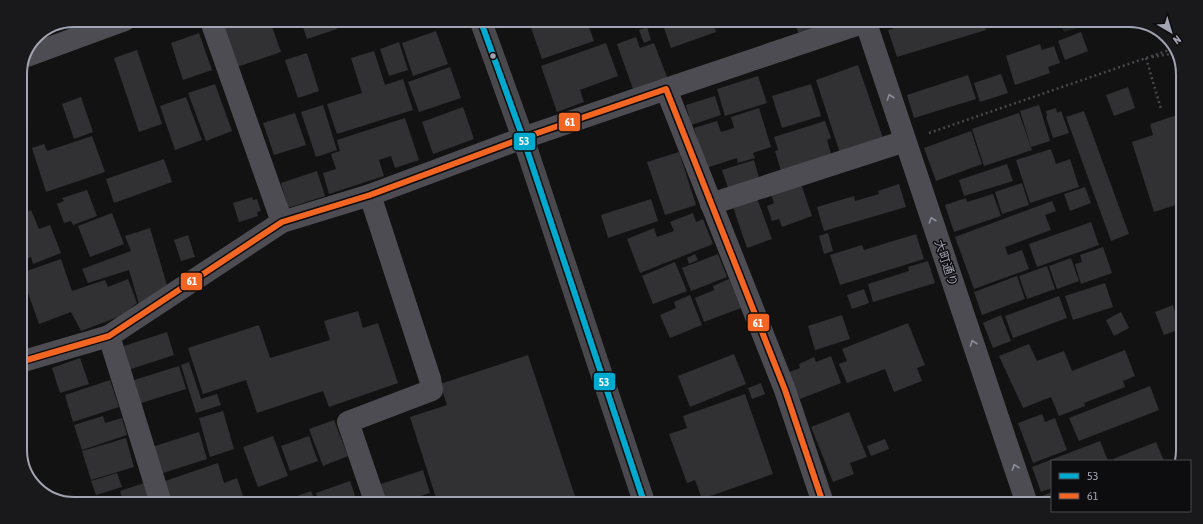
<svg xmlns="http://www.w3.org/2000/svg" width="1203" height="524" font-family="'Asap Condensed','Noto Sans JP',sans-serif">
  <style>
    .green { fill: #1c221e }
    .building { fill: #313133 }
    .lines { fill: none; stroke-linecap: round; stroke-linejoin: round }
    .path { stroke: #48484d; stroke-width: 2.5; stroke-dasharray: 2 3; stroke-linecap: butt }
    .minor { stroke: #4c4c52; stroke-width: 22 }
    .tertiary { stroke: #4c4c52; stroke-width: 22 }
    .trunk { stroke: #49484c; stroke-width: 22 }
    .bus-1-casing { stroke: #0d0c0e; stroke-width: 9 }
    .bus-2-casing { stroke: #0d0c0e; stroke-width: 9 }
    .bus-1 { stroke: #00a9ce; stroke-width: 6 }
    .bus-2 { stroke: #f26522; stroke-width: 6 }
    .oneway { stroke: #8c8e9c }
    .bus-dot { fill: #a2a4b4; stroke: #0d0c0e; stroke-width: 1.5 }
    .labels { text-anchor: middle; stroke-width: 3; stroke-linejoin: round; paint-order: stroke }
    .street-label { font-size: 12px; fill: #a2a4b4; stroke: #0d0c0e }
    .rim { fill: none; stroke: #a2a4b4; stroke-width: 2 }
    .line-badge { stroke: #0d0c0e; stroke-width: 1.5 }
    .badge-label { font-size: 11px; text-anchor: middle; font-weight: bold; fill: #fff }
  </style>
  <rect width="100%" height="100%" fill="#121212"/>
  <path class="green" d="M1061,24H1090L1064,32Z"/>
  <g class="building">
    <path d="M222,21H270L281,52L237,67Z"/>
    <path d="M301,21H334L337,29L307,39Z"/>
    <path d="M529,22H587L594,41L542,59Z"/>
    <path d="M662,22H713L716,32L671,48Z"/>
    <path d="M795,23H833L799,35Z"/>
    <path d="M910,23H984L986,30L897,57L888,30Z"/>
    <path d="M647,27L651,40L644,43L639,30Z"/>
    <path d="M1157,30L1166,37L1160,39Z"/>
    <path d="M436,31L448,64L413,76L402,43Z"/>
    <path d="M1081,32L1088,51L1065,60L1058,41Z"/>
    <path d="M199,33L212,70L183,80L171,43Z"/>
    <path d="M636,37L640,48L654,43L667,77L633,89L617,44Z"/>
    <path d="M399,42L408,70L389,76L380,49Z"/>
    <path d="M606,43L618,76L580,90L584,102L557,112L541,66Z"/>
    <path d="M1040,44L1042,50L1054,46L1060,63L1048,67L1050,73L1015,85L1006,56Z"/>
    <path d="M137,50L162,124L139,132L114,58Z"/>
    <path d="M374,51L385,85L403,79L413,110L337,134L327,104L362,93L351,58Z"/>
    <path d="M307,53L319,91L298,98L285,60Z"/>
    <path d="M858,65L883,138L840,153L816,80Z"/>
    <path d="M450,67L461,98L419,112L408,82Z"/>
    <path d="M1001,74L1008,93L980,102L974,83Z"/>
    <path d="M968,75L976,99L914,118L907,95Z"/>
    <path d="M758,76L767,103L725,116L717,89Z"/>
    <path d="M215,84L232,131L206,141L188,93Z"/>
    <path d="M811,84L821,116L782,128L772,96Z"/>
    <path d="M1128,87L1135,108L1114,116L1106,95Z"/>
    <path d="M715,96L721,115L691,125L686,105Z"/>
    <path d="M81,97L93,132L74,139L62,104Z"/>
    <path d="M186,97L202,140L175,150L160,106Z"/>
    <path d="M323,105L337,150L316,157L301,112Z"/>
    <path d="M1039,105L1050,141L1031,147L1020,111Z"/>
    <path d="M463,107L474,139L433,154L422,122Z"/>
    <path d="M759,108L771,147L753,153L755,158L738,163L737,158L706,168L694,128L717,121L721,132L734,128L731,117Z"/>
    <path d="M1056,108L1057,113L1061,111L1069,133L1053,138L1046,117L1047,116L1046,111Z"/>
    <path d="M1084,111L1129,234L1111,241L1066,117Z"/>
    <path d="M295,113L306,145L274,155L263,123Z"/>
    <path d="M1019,113L1032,150L984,166L972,129Z"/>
    <path d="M1177,115L1180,126L1182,125V203L1154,212L1132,142L1153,135L1150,124Z"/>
    <path d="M405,118L419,160L395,168L391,156L379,160L384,176L329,194L323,173L336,169L331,154L340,151L337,140Z"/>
    <path d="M825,121L831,138L827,140L831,154L781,171L775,151L778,150L774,137Z"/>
    <path d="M971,131L982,164L936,181L924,148Z"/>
    <path d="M92,136L105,172L46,192L32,148L44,144L47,151Z"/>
    <path d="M1051,149L1056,164L1070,159L1079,187L1030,203L1016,160Z"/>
    <path d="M679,152L696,205L665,215L647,162Z"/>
    <path d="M164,159L172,182L114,203L106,179Z"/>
    <path d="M754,160L759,178L728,188L722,170Z"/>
    <path d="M1007,164L1013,181L964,196L959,180Z"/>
    <path d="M317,171L325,196L288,208L281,183Z"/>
    <path d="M1022,183L1029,205L1002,214L995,192Z"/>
    <path d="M801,184L812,216L782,227L779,219L772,221L767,206L774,203L771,195Z"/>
    <path d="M899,184L906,207L824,231L817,207L854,196L855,201L879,194L878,191Z"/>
    <path d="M1085,187L1091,203L1070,211L1064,194Z"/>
    <path d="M87,190L97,216L73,225L71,221L64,223L57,204L64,201L62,198Z"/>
    <path d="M993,194L1001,216L954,232L945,205L966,198L967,202Z"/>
    <path d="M252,197L253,200L257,199L261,211L257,212L258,216L239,222L233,203Z"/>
    <path d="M757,198L772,239L747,248L733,207Z"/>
    <path d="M651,199L658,221L608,238L601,215Z"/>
    <path d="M1052,201L1056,211L1045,215L1051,230L1005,247L1008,255L1022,250L1029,269L974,289L955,237Z"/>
    <path d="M31,210L39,229L50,225L61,253L33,264L31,257L20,261V215Z"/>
    <path d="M112,213L124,244L90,257L78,226Z"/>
    <path d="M693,213L696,222L703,219L713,244L640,273L627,239L654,228L657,237L674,231L670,222Z"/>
    <path d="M1091,222L1099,245L1037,267L1029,244Z"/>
    <path d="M150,228L167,285L139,304L129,270L88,283L82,269L131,251L125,236Z"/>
    <path d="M828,233L833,251L824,254L819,236Z"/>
    <path d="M916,234L924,259L840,285L830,255L862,245L864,250Z"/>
    <path d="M188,235L195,257L181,261L174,240Z"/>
    <path d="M1103,247L1112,273L1081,284L1075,264L1082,262L1080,255Z"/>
    <path d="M695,254L698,260L689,264L687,258Z"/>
    <path d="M718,254L727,277L691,291L682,268Z"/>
    <path d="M1071,258L1079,281L1057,289L1049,266Z"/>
    <path d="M61,259L72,291L105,280L108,287L128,279L137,303L121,316L81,331L71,312L39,324L21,273Z"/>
    <path d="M928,261L935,283L873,302L868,284L909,271L908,267Z"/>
    <path d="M675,262L687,291L653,304L642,276Z"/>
    <path d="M1047,266L1055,289L1027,299L1019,276Z"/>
    <path d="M1017,276L1025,299L982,315L974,292Z"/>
    <path d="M729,279L741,308L704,322L695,298L714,290L713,286Z"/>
    <path d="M1105,283L1113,307L1073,320L1065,296Z"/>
    <path d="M864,289L869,303L852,309L847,295Z"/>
    <path d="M690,295L702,325L670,338L660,315L676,308L674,302Z"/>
    <path d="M1059,296L1067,318L1013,338L1005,316Z"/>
    <path d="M1173,305L1180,329L1164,335L1155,312Z"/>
    <path d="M358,311L363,328L378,323L398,383L329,407L323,391L257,413L246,380L203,394L188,348L259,325L270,358L330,340L324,321Z"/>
    <path d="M1121,312L1129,328L1114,336L1106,320Z"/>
    <path d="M842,315L850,339L815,350L808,326Z"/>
    <path d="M1001,315L1011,341L993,348L983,323Z"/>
    <path d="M908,323L925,365L917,368L922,381L894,392L885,369L847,383L839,364L847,361L842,349Z"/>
    <path d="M167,332L174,355L128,370L121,347Z"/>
    <path d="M1029,344L1037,361L1064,351L1072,371L1125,350L1135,376L1123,381L1125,387L1084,403L1085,406L1059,416L1051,397L1023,408L999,356Z"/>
    <path d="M734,354L746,384L690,407L678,376Z"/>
    <path d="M528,355L577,502L437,501L410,417L447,405L440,384Z"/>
    <path d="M831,356L841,383L800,399L789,372L800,368L799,364L814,357L816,362Z"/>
    <path d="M80,358L89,384L60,393L52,368Z"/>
    <path d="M189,362L201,399L217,394L221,405L196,413L181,365Z"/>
    <path d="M179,366L186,389L138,404L131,381Z"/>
    <path d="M110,380L119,407L73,422L65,395Z"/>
    <path d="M761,383L765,394L752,399L748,388Z"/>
    <path d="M1150,386L1159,410L1079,441L1069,418Z"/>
    <path d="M745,394L773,474L702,499L695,480L687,483L669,434L687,428L683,416Z"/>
    <path d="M223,411L234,449L210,457L199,418Z"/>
    <path d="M849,412L867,457L850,463L854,474L833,482L811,427Z"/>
    <path d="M1042,414L1045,422L1055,418L1067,450L1033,463L1018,423Z"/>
    <path d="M103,416L105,423L122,418L127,435L82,450L74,425Z"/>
    <path d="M334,420L348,456L323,466L309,429Z"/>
    <path d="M199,432L207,459L160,474L152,447Z"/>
    <path d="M273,436L288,476L258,487L243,447Z"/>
    <path d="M309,436L318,461L290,471L281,446Z"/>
    <path d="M126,438L134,467L91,480L82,451Z"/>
    <path d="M885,439L889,449L871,456L867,446Z"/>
    <path d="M1100,441L1108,461H1052V488L1041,492L1032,467Z"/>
    <path d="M1156,442L1164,461H1114L1113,459Z"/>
    <path d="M218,463L224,483L237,478L243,496L230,501L192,500L191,499L171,500L165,481Z"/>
    <path d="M423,470L430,493L405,501H383L378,485Z"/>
    <path d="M117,473L122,487L96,495L91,481Z"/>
    <path d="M350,481L357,501H319L316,493Z"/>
    <path d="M144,483L149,500H112L122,497L120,491Z"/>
    <path d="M311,491L315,501H283Z"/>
    <path d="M1052,492V504H1045L1042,496Z"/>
    <path d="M431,497L433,501H418Z"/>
  </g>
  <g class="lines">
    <g class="path">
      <path d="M1152,57L1177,53"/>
      <path d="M1146,58L1161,109"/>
      <path d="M929,133L1175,48"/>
    </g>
    <g class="minor">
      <path d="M211,21L282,222"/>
      <path d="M666,89L862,23"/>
      <path d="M370,195L430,379L432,390L348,422L375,501"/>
      <path d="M711,204L905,141"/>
      <path d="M109,336L160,500"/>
      <path d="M20,362L109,336L282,222L370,195L523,138L666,89L785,390L823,503"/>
    </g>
    <g class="tertiary">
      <path d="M866,23L1027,504"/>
      <path d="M27,56L125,20"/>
    </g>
    <path class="trunk" d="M481,22L523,138L644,502"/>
    <defs>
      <path id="bus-1" d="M481,22L523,138L644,502"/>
      <path id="bus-2" d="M20,362L109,336L282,222L370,195L523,138L666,89L785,390L823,503"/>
    </defs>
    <use href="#bus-1" class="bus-1-casing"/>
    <use href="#bus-2" class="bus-2-casing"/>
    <use href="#bus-1" class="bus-1"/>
    <use href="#bus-2" class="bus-2"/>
  </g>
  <defs><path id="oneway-chevron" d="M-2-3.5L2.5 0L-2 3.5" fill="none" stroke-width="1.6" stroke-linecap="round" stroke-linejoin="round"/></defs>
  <g class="oneway">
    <use href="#oneway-chevron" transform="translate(890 97) rotate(-109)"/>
    <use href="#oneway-chevron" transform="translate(932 220) rotate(-109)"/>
    <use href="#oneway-chevron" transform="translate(973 343) rotate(-109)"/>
    <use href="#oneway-chevron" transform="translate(1015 467) rotate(-109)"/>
  </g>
  <circle class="bus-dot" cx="493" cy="56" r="3.5"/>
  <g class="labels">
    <g class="street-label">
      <text transform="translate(946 263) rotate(71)" y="4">大町通り</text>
    </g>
  </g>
  <path d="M0 0H1203V524H0ZM74 27H1129A47 47 0 0 1 1176 74V450A47 47 0 0 1 1129 497H74A47 47 0 0 1 27 450V74A47 47 0 0 1 74 27Z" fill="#19181b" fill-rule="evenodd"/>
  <path class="rim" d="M74 27H1129A47 47 0 0 1 1176 74V450A47 47 0 0 1 1129 497H74A47 47 0 0 1 27 450V74A47 47 0 0 1 74 27Z"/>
  <g class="line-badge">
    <rect x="558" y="112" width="23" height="20" rx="4" fill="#f26522"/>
    <rect x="513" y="132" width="23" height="19" rx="4" fill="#00a9ce"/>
    <rect x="180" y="272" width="23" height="19" rx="4" fill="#f26522"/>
    <rect x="747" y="313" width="23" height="19" rx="4" fill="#f26522"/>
    <rect x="593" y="372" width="23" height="19" rx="4" fill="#00a9ce"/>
  </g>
  <g class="badge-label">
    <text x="570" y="126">61</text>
    <text x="524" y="145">53</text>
    <text x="192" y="285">61</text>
    <text x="758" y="327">61</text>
    <text x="604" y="386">53</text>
  </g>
  <rect x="1051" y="460" width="140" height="52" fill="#0d0c0e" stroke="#494950"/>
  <rect x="1059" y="473" width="20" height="6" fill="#00a9ce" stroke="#494950"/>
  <text x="1087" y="480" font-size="12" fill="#a2a4b4">53</text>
  <rect x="1059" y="493" width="20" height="6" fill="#f26522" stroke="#494950"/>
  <text x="1087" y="500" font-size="12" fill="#a2a4b4">61</text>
  <g transform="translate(1171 32) rotate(142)" stroke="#0d0c0e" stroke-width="3" paint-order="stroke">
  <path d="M0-3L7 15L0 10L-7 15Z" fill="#a2a4b4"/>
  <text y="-6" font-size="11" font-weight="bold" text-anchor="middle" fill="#a2a4b4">N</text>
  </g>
</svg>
